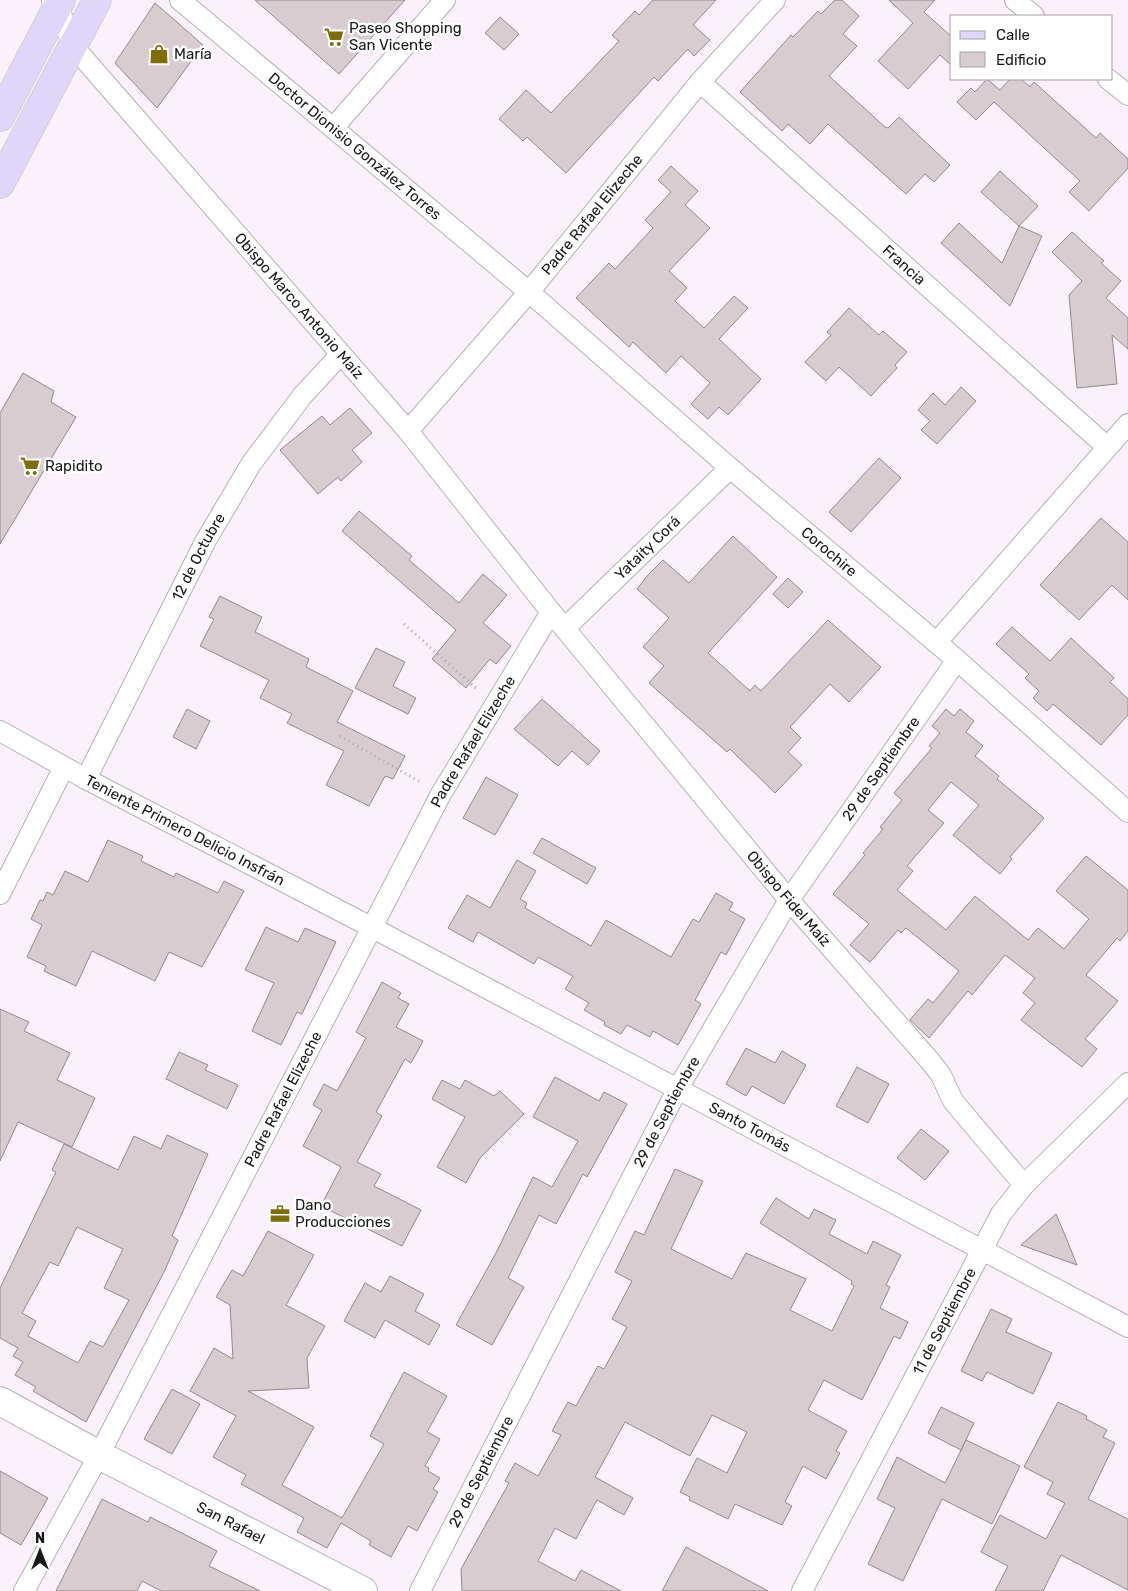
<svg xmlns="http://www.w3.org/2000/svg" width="1128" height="1591" font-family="Rubik,sans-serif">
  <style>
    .building { fill: #d9ccd1; stroke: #94888d; fill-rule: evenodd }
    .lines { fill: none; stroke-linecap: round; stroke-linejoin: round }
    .street-casing { stroke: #b7afb8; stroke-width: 22 }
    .secondary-casing { stroke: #b7afb8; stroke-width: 30 }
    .primary-casing { stroke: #d1d1d1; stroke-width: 30 }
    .path { stroke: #aca5ac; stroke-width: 3; stroke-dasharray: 1 4; stroke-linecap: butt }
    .street { stroke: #fff; stroke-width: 20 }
    .secondary { stroke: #fff; stroke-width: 28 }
    .primary { stroke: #e0d6f9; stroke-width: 28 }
    .labels { text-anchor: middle; stroke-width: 5; stroke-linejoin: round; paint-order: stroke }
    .poi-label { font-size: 15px; fill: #1a171b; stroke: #fff; text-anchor: start }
    .street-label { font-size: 15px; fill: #1a171b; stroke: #fff }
  </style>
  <rect width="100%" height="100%" fill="#faf1fa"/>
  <g class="building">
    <path d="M255,0H405L339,74Z"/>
    <path d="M653,0H716L693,25L710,40L694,56L688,49L658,81L654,77L566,173L527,137L523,141L499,119L526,90L551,113L619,41L612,35L635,11L639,15Z"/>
    <path d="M835,0H842L859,16L843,34L857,46L829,76L885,127L888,128L899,117L950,165L934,182L925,174L906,194L828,124L810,144L788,124L782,131L740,92L791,35L793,37L818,11L821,14Z"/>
    <path d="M889,0H935L924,12L952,37V66L940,55L908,89L878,61L913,23Z"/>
    <path d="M155,3L203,45L157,108L115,63Z"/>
    <path d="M500,17L519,34L504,50L485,33Z"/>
    <path d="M987,79L1000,90L1010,79H1021L1030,87L1034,82L1096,138L1100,133L1128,159V168L1089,211L1069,192L1080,181L994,102L976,120L957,102L971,88L975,92Z"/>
    <path d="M671,166L698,191L685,205L710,228L669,271L687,288L675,301L704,328L734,296L748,308L719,339L761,379L728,415L719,407L708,419L691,404L710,383L681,356L666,373L633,342L629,347L576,298L609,263L615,269L653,228L645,220L671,192L658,180Z"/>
    <path d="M1000,171L1038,206L1019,226L981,192Z"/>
    <path d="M959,223L1002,263L1019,226L1042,236L1010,306L941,243Z"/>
    <path d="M1072,232L1104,261L1101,263L1121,281L1106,298L1128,318V349L1112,335L1117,384L1077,388L1069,295L1082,281L1052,252Z"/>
    <path d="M849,308L879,335L883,331L907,352L895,365L897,368L871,396L839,367L826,381L805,362L831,335L827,332Z"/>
    <path d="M23,373L54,391L51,402L76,417L0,544V413Z"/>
    <path d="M961,387L976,401L937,444L921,430L930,421L918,410L933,393L945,405Z"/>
    <path d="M350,408L372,433L352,450L362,462L341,481L338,477L318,494L280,450L322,416L330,425Z"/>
    <path d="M879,458L901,478L851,532L829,512Z"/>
    <path d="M359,511L412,556L409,560L459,603L483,574L507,595L483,623L511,646L496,664L490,659L466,688L432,659L456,630L342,531Z"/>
    <path d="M1101,518L1128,542V600L1112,585L1079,620L1040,585Z"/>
    <path d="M733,536L777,577L708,653L750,691L755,685L761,691L828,620L881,667L849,702L830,684L790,727L801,738L788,752L802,765L775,793L730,749L727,752L649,683L664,666L643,647L669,618L637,589L648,575L663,560L689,583Z"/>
    <path d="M788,578L803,592L788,608L773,594Z"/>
    <path d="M220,596L262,617L255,632L309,659L306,667L353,691L337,722L405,756L393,779L385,776L369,806L326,785L344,751L287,723L292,714L260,698L269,680L200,646L214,619L209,617Z"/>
    <path d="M1012,627L1050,661L1071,638L1114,678L1110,682L1128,699V715L1101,745L1053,704L1047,711L1033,698L1039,691L1025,678L1029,674L996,644Z"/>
    <path d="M376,648L405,662L393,686L416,698L408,714L355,688Z"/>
    <path d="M542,699L600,751L588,765L572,751L558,766L514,729Z"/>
    <path d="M187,709L210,721L196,749L173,737Z"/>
    <path d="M946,709L954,716L960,709L974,721L966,732L983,746L975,756L999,776L997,779L1044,818L1010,857L1012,859L1000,874L953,835L979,805L951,782L928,810L944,823L907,866L913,871L897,890L946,930L975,896L1028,940L1038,928L1064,949L1089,919L1056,891L1086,856L1128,890V931L1120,941L1117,938L1086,975L1118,1001L1085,1039L1097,1049L1082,1067L1021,1020L1035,1003L1023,993L1035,978L1005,955L972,995L968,991L929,1038L910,1020L928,999L933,1003L959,971L906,928L901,933L898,930L870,962L850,945L869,924L833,894L865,855L863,853L883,829L880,827L902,800L894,793L932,748L929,746L940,733L932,726Z"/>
    <path d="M486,777L518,795L495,835L463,818Z"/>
    <path d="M542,838L596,868L587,884L533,853Z"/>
    <path d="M108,840L143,856L141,861L174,877L176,873L218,893L224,881L244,891L202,967L169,952L155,981L92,951L76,986L44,971L46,966L27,957L42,925L31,919L40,900L43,901L47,892L53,895L65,871L88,882Z"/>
    <path d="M517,860L536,871L520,899L527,903L525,908L591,946L606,920L671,957L693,919L699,922L716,893L733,903L729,910L745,919L726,955L721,952L695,1000L701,1004L678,1045L653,1031L650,1037L627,1025L621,1034L604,1025L605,1022L584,1010L589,1003L565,989L573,976L538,957L534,964L478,932L473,942L448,928L467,895L490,908Z"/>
    <path d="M266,927L298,942L305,928L336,942L302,1014L297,1012L281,1045L252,1031L274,983L245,970Z"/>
    <path d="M382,982L401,993L398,998L409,1004L396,1027L423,1041L411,1063L405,1059L376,1112L382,1116L357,1162L381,1174L374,1186L421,1210L402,1246L321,1206L341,1167L303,1146L322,1110L313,1105L324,1084L337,1091L366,1038L356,1032Z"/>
    <path d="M0,1009L29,1022L24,1031L70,1053L57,1080L95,1098L72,1147L18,1122L0,1161Z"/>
    <path d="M746,1048L775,1063L782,1051L806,1065L784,1104L752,1086L746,1096L726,1084Z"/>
    <path d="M179,1052L208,1065L205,1070L238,1085L227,1109L166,1079Z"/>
    <path d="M857,1067L889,1084L868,1123L836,1106Z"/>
    <path d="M555,1077L599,1101L604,1092L627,1104L587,1177L583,1174L556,1224L539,1215L508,1278L524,1287L492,1345L456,1325L496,1253L533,1177L552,1187L578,1141L533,1117Z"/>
    <path d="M442,1080L460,1089L465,1080L494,1096L500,1091L524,1114L480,1158L466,1183L437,1167L465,1117L432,1099Z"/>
    <path d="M921,1129L949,1151L925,1180L897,1158Z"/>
    <path d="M167,1135L208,1154L172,1236L178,1240L164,1272L86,1422L33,1391L36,1387L15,1375L23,1362L13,1356L18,1348L0,1338V1288L56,1172L52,1170L64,1144L118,1170L134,1136L161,1149ZM77,1227L123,1249L104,1288L129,1300L103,1347L90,1341L78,1363L28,1336L36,1321L22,1313L50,1262L58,1266Z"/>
    <path d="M675,1169L703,1181L671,1249L732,1279L746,1253L806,1279L790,1310L832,1331L854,1286L851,1284L852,1281L760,1223L776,1198L809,1219L814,1209L836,1220L829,1234L867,1254L873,1241L901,1255L886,1285L890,1287L880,1308L908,1322L900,1339L894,1336L862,1400L824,1380L808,1410L847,1431L836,1451L840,1453L826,1479L803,1466L785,1502L792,1506L782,1525L735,1504L728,1519L689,1500L690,1497L680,1492L697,1458L727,1473L747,1432L712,1415L690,1456L625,1422L595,1477L633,1498L624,1515L597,1500L576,1539L555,1528L538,1561L575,1581L581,1570L621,1591H462L461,1569L509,1483L505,1481L515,1463L538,1476L561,1435L552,1431L568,1402L576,1406L598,1366L604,1369L627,1327L612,1319L632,1281L615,1272L635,1231L644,1235Z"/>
    <path d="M1056,1214L1067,1240L1077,1265L1021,1245Z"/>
    <path d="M268,1231L314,1255L286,1305L325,1326L307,1358L309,1388L248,1391L314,1427L282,1485L342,1518L384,1444L370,1436L404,1372L447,1396L427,1432L440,1439L425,1466L429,1468L428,1471L440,1478L433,1489L438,1492L417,1531L408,1526L391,1557L369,1545L371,1541L341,1523L327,1548L297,1532L304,1518L241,1484L246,1475L213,1457L236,1416L190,1391L214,1348L233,1359L230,1305L216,1297L232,1270L243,1276Z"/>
    <path d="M390,1276L424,1294L415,1311L440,1325L429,1345L385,1320L375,1338L344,1321L365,1283L381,1292Z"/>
    <path d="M991,1309L1012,1319L1006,1332L1052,1353L1033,1394L987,1372L982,1381L961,1371Z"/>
    <path d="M172,1389L200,1404L172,1454L144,1439Z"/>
    <path d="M1058,1402L1087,1416L1086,1419L1107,1430L1103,1437L1115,1443L1088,1499L1128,1519V1590L1061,1555L1043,1591H995L1008,1566L981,1552L1000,1515L1046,1539L1065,1503L1047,1494L1053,1482L1024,1467Z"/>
    <path d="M941,1407L974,1423L961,1450L928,1433Z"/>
    <path d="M966,1440L1020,1466L992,1524L942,1499L903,1581L868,1564L895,1508L877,1499L897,1457L945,1483Z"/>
    <path d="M0,1471L48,1498L21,1545L0,1533Z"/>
    <path d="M102,1499L148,1522L150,1517L217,1551L209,1566L260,1591H161L142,1581L137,1591H56Z"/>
    <path d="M686,1547L768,1591H662Z"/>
  </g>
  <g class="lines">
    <defs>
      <g id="street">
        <path id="s1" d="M180,0L529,292L730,468L957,660L1128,812"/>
        <path d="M1015,0L1034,16"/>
        <path id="s2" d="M52,1L58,6L73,46L408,431L551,612L789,900L931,1062L941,1075L953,1101L1024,1185"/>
        <path d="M1108,79L1128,95"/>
        <path id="s3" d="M700,82L1107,447"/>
        <path d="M333,128L445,0"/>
        <path id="s4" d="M408,431L529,292L700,82L775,0"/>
        <path id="s5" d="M565,628L730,468"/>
        <path d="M936,643L1128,424"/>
        <path id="s6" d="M0,731L86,779L371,927L1128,1327"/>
        <path id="s7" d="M86,779L205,542L251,464L303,395L341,354"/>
        <path d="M0,894L64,767"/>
        <path id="s8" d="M24,1591L99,1455L441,794L551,612"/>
        <path id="s9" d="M420,1591L677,1090L789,900L957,660"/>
        <path id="s10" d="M802,1591L1001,1214L1024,1185L1128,1083"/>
      </g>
      <g id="secondary">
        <path id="s11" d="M0,1401L99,1455L363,1591"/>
      </g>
      <g id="primary">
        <path d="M0,117L61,0"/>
        <path d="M0,184L97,0"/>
      </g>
    </defs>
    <use href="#street" class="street-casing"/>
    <use href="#secondary" class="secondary-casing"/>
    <use href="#primary" class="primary-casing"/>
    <g class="path">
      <path d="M404,624L478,690"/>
      <path d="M340,736L422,783"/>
    </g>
    <use href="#street" class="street"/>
    <use href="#secondary" class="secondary"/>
    <use href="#primary" class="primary"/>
  </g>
  <defs>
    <symbol id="supermarket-bare" viewBox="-9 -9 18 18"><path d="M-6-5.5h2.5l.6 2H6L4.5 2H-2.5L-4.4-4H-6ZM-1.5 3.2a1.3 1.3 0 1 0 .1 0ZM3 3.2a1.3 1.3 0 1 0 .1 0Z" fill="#7f6d09" stroke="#fff" stroke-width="2.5" paint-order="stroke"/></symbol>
    <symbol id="shop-bare" viewBox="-9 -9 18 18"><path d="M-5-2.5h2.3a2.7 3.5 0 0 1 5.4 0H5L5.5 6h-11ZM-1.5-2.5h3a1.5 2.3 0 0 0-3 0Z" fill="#7f6d09" stroke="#fff" stroke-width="2.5" paint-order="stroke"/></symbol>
    <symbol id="office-bare" viewBox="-9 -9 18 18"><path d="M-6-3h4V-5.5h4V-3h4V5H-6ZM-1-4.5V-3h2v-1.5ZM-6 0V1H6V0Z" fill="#7f6d09" stroke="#fff" stroke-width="2.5" paint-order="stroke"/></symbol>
  </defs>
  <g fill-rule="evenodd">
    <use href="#supermarket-bare" x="320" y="23" width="28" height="28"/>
    <use href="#shop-bare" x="145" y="40" width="28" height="28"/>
    <use href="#supermarket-bare" x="16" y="452" width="28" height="28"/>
    <use href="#office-bare" x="266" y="1200" width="28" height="28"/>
  </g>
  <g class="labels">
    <g class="poi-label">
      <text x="349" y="33">Paseo Shopping<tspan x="349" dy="17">San Vicente</tspan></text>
      <text x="174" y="59">María</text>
      <text x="45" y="471">Rapidito</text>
      <text x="295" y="1210">Dano<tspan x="295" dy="17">Producciones</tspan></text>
    </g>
    <g class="street-label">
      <text dy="5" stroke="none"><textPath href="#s1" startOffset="228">Doctor Dionisio González Torres</textPath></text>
      <text dy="5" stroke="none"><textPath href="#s4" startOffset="284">Padre Rafael Elizeche</textPath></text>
      <text dy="5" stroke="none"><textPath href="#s3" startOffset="274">Francia</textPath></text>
      <text dy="5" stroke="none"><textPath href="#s2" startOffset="395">Obispo Marco Antonio Maíz</textPath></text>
      <text dy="5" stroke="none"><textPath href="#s5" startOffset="115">Yataity Corá</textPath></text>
      <text dy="5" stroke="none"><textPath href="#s1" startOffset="852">Corochire</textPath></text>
      <text dy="5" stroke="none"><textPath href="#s7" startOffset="249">12 de Octubre</textPath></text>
      <text dy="5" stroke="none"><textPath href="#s8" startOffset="961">Padre Rafael Elizeche</textPath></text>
      <text dy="5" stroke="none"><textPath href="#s9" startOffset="944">29 de Septiembre</textPath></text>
      <text dy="5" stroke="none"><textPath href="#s6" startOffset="210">Teniente Primero Delicio Insfrán</textPath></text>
      <text dy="5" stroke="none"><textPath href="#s2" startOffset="1164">Obispo Fidel Maíz</textPath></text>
      <text dy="5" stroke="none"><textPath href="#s8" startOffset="556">Padre Rafael Elizeche</textPath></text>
      <text dy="5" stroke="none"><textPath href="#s9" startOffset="539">29 de Septiembre</textPath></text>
      <text dy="5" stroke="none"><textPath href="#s6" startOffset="848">Santo Tomás</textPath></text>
      <text dy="5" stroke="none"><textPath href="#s10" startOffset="305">11 de Septiembre</textPath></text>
      <text dy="5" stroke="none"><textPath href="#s9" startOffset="134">29 de Septiembre</textPath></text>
      <text dy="5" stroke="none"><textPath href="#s11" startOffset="261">San Rafael</textPath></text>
    </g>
  </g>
  <rect x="950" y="15" width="162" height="65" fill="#ffffff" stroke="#a3a2a4"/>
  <rect x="960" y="31" width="25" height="8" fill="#e0d6f9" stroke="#a3a2a4"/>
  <text x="996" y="40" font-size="15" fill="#1a171b">Calle</text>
  <rect x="960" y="52" width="25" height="15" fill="#d9ccd1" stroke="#a3a2a4"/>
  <text x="996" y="65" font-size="15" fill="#1a171b">Edificio</text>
  <g transform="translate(40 1551)" stroke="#ffffff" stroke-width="4" paint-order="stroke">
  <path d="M0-4L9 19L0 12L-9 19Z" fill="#1a171b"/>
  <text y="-8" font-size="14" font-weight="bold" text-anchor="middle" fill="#1a171b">N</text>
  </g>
</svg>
